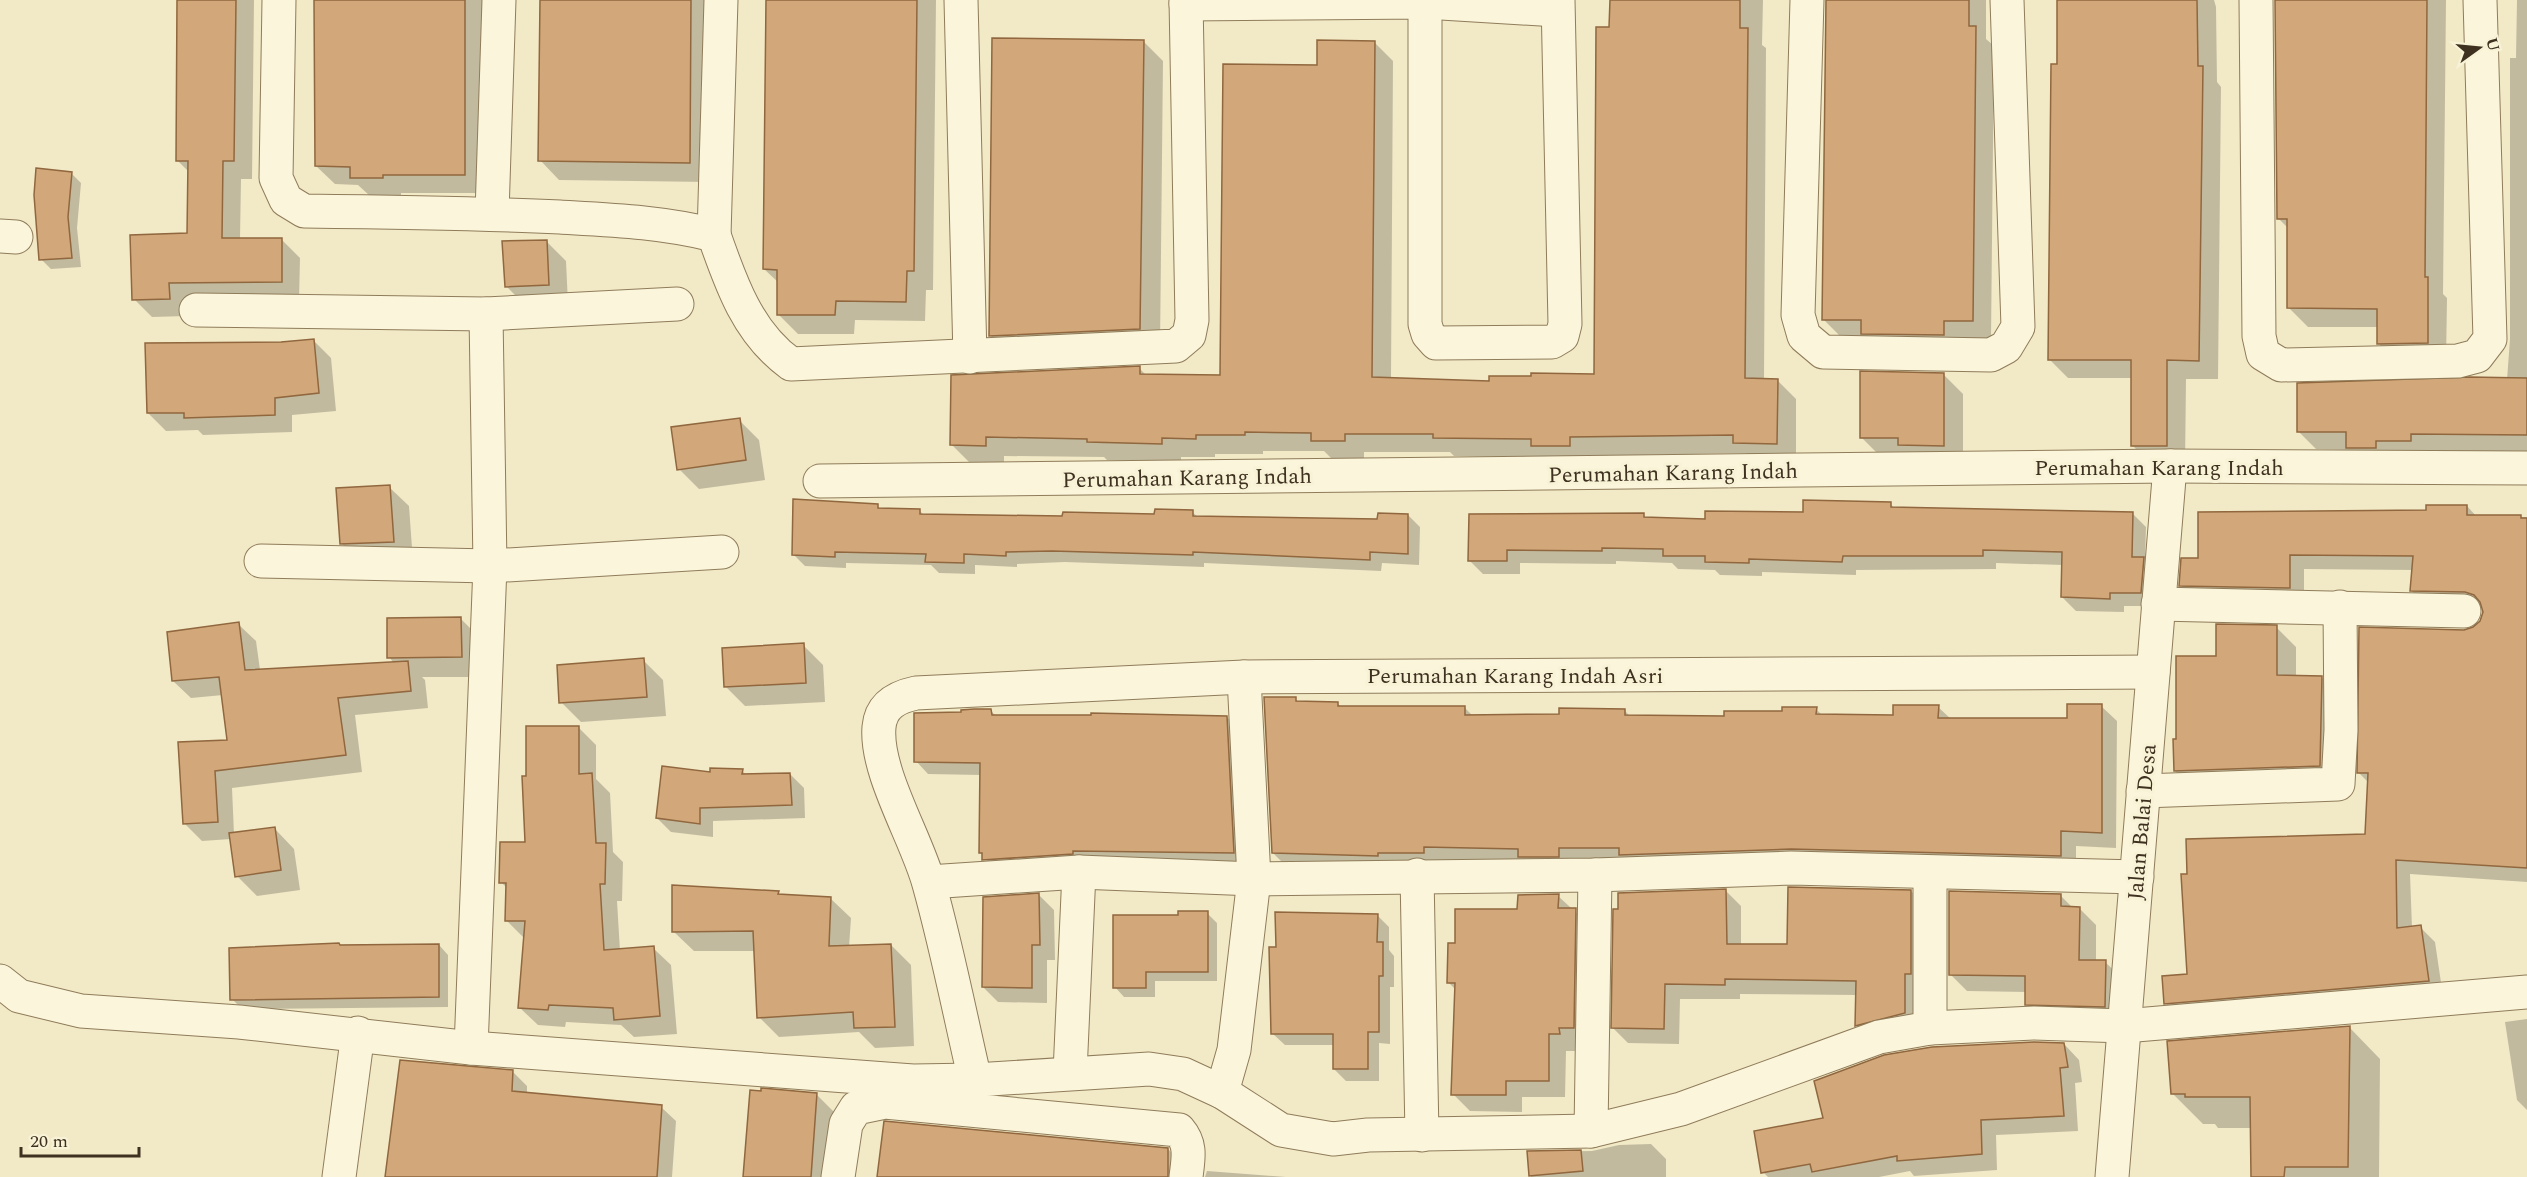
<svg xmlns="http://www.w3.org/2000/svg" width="2527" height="1177" font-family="Spectral,serif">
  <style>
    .shadow { fill: #0003 }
    .building { fill: #d2a87a; stroke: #90673e; stroke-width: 1.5 }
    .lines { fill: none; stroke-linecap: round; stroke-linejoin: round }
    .minor-casing { stroke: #8f7c5a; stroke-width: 35 }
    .minor { stroke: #fbf5db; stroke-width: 33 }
    .labels { text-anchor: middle; stroke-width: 6; stroke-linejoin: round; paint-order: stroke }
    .street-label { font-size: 22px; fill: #3e311f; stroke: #f8f2d7 }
  </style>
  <rect width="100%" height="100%" fill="#f2e9c6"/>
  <g class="shadow">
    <path d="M179,0H254L252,179H241L240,239H281L300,258L299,300L187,316L152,317L134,299L188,234L189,172L178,161Z"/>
    <path d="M316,0H484L483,193H401V196H370L358,185L335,184L316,166Z"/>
    <path d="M541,0H711L709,182L559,180L540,160Z"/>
    <path d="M767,0H936L933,290H926L925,321L855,320L854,334H798L778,314L779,283L764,269Z"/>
    <path d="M1611,0H1763L1762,45L1766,48L1764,380H1777L1796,399V462L1753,461L1746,453L1589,456V464L1544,457L1454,456L1450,452H1364V459H1332L1324,451H1263V454H1215V457H1181V462L1107,460L1104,457L1004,456V464L970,463L951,444L1139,368L1147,376H1222L1318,66L1374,42L1393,61L1391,379L1491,382L1595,376Z"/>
    <path d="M1826,0H1986V39L1994,46L1991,339L1841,337L1823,319Z"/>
    <path d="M2058,0H2214L2216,7L2217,82L2221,87L2218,379H2186L2185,465L2151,464L2132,445V378H2068L2049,359Z"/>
    <path d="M2276,0H2446L2443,294L2447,298L2446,362L2397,363L2378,343V327H2308L2289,308V229L2278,218Z"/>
    <path d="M2517,0H2527V466H2366L2350,450L2316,449L2298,431L2507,380L2510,339V58H2516Z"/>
    <path d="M1143,41L1163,61L1160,348L1010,355L990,335Z"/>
    <path d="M71,173L81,183L77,228L81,267L51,269L41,259Z"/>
    <path d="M546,241L566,261L568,304L526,306L506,286Z"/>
    <path d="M313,340L331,358L336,411L292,415V432L203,435L198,430L166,431L148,413L281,343Z"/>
    <path d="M1943,374L1963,394V465L1881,457L1861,437Z"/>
    <path d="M739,420L759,440L765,480L699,489L679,469Z"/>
    <path d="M389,487L409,506L413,562L361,563L341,543Z"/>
    <path d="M1890,504L1896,509L2132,513L2146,527L2145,561L2157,573L2154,606H2124V612L2076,611L2062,597L2063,565L1996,563V569L1856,570V575L1762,572V576L1720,575L1715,570L1678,569L1672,563L1616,561V564L1520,563V574H1483L1469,560L1471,516L1643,515L1647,519L1707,520Z"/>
    <path d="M877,506L881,509L919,510L925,516L1064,518L1192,512L1198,517L1379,521L1408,515L1420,527L1419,565L1382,563L1381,571L1204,563V567L1065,562L1017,564V567L975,565V574L939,573L931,565L846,563V568L805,566L794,555Z"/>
    <path d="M2467,506L2477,517H2527V882L2410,874L2412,928L2420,927L2435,942L2443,996L2180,1018L2165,1003L2189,976L2366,835L2369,783L2359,773L2464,631L2474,628L2482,621L2484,611L2481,607L2426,606L2411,590L2413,570L2304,569V603L2196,600L2181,585L2200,560L2427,511Z"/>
    <path d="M461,619L481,639V677H422L425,680L428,708L355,715L362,772L232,788L234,834L275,829L294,849L300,890L257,896L237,876L231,839L202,841L184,823L229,741L223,695L191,698L173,681L238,624L256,641L260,670L394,663L389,657Z"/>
    <path d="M2276,627L2296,647V677H2321L2341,697L2340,785L2195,790L2175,771L2178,741Z"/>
    <path d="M803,645L823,665L825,702L745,706L725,686Z"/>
    <path d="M643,660L663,680L666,716L581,722L561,702Z"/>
    <path d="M1295,699L1300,703L1338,704L1342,708L1464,707L1473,716H1561L1624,710L1631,717L1726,718L1816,709L1823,716L1894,717L1938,707L1951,719H2068L2101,706L2117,721L2116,848L2076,846V871L1288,868L1273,853Z"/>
    <path d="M991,711L997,717H1227L1239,730L1246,865L996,872L981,853V775L928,774L916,761Z"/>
    <path d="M578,727L596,745V779L610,793L613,852L623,862L622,901H617L620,951L653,948L671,965L677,1034L634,1037L621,1025L566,1022L565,1027L538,1025L520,1008L524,938L506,920L507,888L501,882L527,843L528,777Z"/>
    <path d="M742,771L747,775L790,774L804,788L805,818L713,821V837L671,832L657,818L711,773Z"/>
    <path d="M1726,891L1741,906V946H1788L1911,891L1926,907L1920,1028L1872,1040L1857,1025V995L1740,994V999H1680L1679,1044L1628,1043L1613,1028Z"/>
    <path d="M778,892L781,896L831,899L851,918L849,947L891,945L911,965L914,1046L875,1048L859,1032L779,1037L759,1017L756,951H694L674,932Z"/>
    <path d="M1039,895L1054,910L1055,960H1047V1003L998,1002L983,987Z"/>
    <path d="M2060,895L2073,908H2079L2096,925V962H2105L2122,978L2121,1023L2044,1021L2027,1004V992L1967,991L1950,974Z"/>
    <path d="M1558,896L1592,927L1576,1051H1566L1565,1097H1522V1112L1470,1111L1453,1094L1456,990L1448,982L1456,944L1519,911Z"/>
    <path d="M1207,913L1217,923V981H1155V997H1124L1115,987L1179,917Z"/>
    <path d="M1377,915L1389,927V950L1394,956V987H1390V1044L1379,1043V1081H1346L1334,1069V1045H1285L1273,1034L1277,949Z"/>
    <path d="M439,945L448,955V1007L242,1009L232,999L341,946Z"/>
    <path d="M2527,1019V1110L2517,1100L2505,1022Z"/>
    <path d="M2349,1027L2380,1059L2379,1177H2252V1128H2218L2215,1124H2203L2172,1093Z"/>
    <path d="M2064,1044L2079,1060L2082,1082L2075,1083L2078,1131L1996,1135L1997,1170L1914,1176L1910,1171L1879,1177H1768L1763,1172L1825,1120Z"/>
    <path d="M512,1071L527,1086V1094L661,1107L676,1121L672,1177H386Z"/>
    <path d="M816,1094L835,1113L831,1177H745Z"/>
    <path d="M1651,1144L1666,1159V1177H1531L1528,1152L1592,1151L1619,1145Z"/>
    <path d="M1168,1149L1195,1177H878Z"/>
    <path d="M1207,1171L1286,1177H1205Z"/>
  </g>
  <g class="building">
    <path d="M177,0H236L234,161H223L222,238H282V282L169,283L170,299L132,300L130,235L187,233L188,161H176Z"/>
    <path d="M314,0H465V175H383V178H350V167L315,166Z"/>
    <path d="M540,0H691L690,163L538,161Z"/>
    <path d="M766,0H917L914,271H907L906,302L836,301L835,315H777V270L763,269Z"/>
    <path d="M1610,0H1740V28H1748L1745,378L1778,379L1777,444L1733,443V435L1570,437V446H1531V439L1433,438V434H1345V441H1311V433L1245,432V435H1196V439L1162,438V444L1087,442V439L986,437V446L950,445L951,375L1140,366V374L1220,375L1223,64L1317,65V40L1375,41L1372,377L1489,381V376H1531V373L1594,374L1596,27H1609Z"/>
    <path d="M1826,0H1969V26H1976L1973,321H1944V335L1861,334V320H1822Z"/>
    <path d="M2057,0H2197L2198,66H2203L2199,361L2167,360V446H2131V360H2048L2051,64H2057Z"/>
    <path d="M2275,0H2427L2425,277H2428V343L2377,344V309L2287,308V219H2277Z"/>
    <path d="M992,38L1144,40L1140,329L989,336Z"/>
    <path d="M36,168L72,172L68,217L72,258L39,260L34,195Z"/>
    <path d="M547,240L549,285L505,287L502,241Z"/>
    <path d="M314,339L319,393L275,398V415L184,418V413H147L145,343L281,342Z"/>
    <path d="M1860,371L1944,373V446L1898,445V438H1860Z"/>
    <path d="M2469,377L2527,378V435L2411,434V441H2376V448H2346V432H2297V383Z"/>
    <path d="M740,418L746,460L677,470L671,427Z"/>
    <path d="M390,485L394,542L340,544L336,488Z"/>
    <path d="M793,499L878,504V508L920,509V514L1062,516L1063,512L1154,514L1155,509L1193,510V516L1377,519L1378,513L1408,514V554L1370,552V560L1193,552V555L1052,551L1006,552V556L964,554V563L925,562L926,554L835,552V557L792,555Z"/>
    <path d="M1803,500L1891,502V507L2133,512L2132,557H2144L2141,593H2110V599L2061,597L2062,552L1983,550V556H1843L1842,562L1749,559V563L1705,562V556H1663V549L1602,548V551L1507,550V561H1468L1469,514L1644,513V517L1705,519V511L1803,512Z"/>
    <path d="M2426,505H2467V515H2521V518H2527V868L2396,860L2397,928L2421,925L2429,981L2164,1004L2162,976L2187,974L2181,874H2187L2186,839L2365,834L2368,773H2357L2359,627L2464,630L2473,627L2480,621L2483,612L2480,602L2474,595L2465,592L2410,591L2413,556L2290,555V588L2179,586L2181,558H2198V512L2426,510Z"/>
    <path d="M461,617L462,657L387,658V618Z"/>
    <path d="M239,622L245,670L408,661L411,691L338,698L346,755L215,771L218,822L183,824L178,742L227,740L219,677L172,681L167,632Z"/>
    <path d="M2216,624L2277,625V675L2322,676L2320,766L2174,771L2173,739H2176V656H2216Z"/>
    <path d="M804,643L806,683L724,687L722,648Z"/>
    <path d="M644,658L647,697L559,703L557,665Z"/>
    <path d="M1264,697H1296V701L1338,702V706H1465V715L1559,714V708L1625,709V715L1724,716V711H1782V707H1817L1816,714L1893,715V705H1939L1938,718H2067V704H2102V833L2061,831V856L1791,849L1619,855V848H1559V857H1518V849L1424,847V853H1378V856L1272,853Z"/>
    <path d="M974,709H991L992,715H1091V713L1227,716L1234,853L1073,851V854L982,860V853H979L980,763L914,762V713L961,712V710Z"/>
    <path d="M526,726H579V774L592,773L596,843H606L605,884H600L604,950L654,946L660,1016L614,1020L613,1008L549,1005L548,1010L518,1008L525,921H505L506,883H499L500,842H525L522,776H526Z"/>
    <path d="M662,766L710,772V768L743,769L742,774L790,773L792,805L700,808V824L656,818Z"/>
    <path d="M275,827L281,870L235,877L229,833Z"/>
    <path d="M672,885L779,891L778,894L831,897L829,946L891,944L895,1027L854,1028L853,1012L757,1018L753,931L672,932Z"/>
    <path d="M1788,887L1911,890V974H1905V1013L1855,1026L1856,981L1725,979V985L1665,984L1664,1029L1611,1028L1613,909H1618V893L1726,889L1727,944H1787Z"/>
    <path d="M1949,891L2061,894V906L2080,907L2079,960H2106L2105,1007L2025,1005V976L1949,975Z"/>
    <path d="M1039,893L1040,945H1032V988L982,987L983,897Z"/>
    <path d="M1559,894L1558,908H1576L1574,1028H1559L1560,1034H1549V1081H1506V1095H1451L1455,983H1447L1448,943H1455V909H1517L1518,895Z"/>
    <path d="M1178,911H1208V972H1146V988H1113V915H1178Z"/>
    <path d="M1275,912L1378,914L1377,942H1383V976H1379V1032H1368V1069H1333V1034H1271L1269,947H1276Z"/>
    <path d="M339,943L340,945L439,944V997L230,1000L229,948Z"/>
    <path d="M2350,1026L2348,1167H2285L2284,1177H2251L2250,1097H2185V1094H2171L2167,1041Z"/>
    <path d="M2034,1042L2064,1043L2068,1067L2060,1068L2064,1116L1981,1120L1982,1154L1897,1161V1156L1812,1172L1810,1164L1761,1173L1754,1131L1823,1118L1814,1081L1884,1055L1932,1047Z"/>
    <path d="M400,1060L513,1070L512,1091L662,1105L657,1177H385Z"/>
    <path d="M761,1088L817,1093L811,1177H743L750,1090L761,1091Z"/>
    <path d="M884,1121L1168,1148V1177H877Z"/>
    <path d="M1581,1150L1583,1171L1529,1176L1527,1151Z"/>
  </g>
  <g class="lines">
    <defs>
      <g id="minor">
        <path d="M279,0L276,178L286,200L304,211C390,212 475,213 560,217C612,220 663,222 714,235C731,284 748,333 791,364L1176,346L1189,335L1192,320L1186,0"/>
        <path d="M961,0L970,357"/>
        <path d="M1425,0V324L1428,334L1436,343L1552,342L1562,336L1565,324L1558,0"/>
        <path d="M1807,0L1798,315L1804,336L1823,352L1991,355L2006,347L2018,327L2007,0"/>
        <path d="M2256,0L2259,336L2263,354L2281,365L2458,361L2477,356L2490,339L2480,0"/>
        <path d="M1186,4L1425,2L1557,10"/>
        <path d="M492,213L499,0"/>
        <path d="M714,235L721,0"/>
        <path d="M0,236L16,237"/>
        <path d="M196,310L486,314L677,304"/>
        <path d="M820,481L2170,466L2527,468"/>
        <path d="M261,561L490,566L722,552"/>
        <path d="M2158,604L2464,611"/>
        <path d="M2143,791L2338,784L2341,730L2340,607"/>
        <path d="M1417,875L1422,1135"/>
        <path d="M929,882L1079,872L1254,879L1595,875L1791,868L2137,877"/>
        <path d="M0,981L19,996L81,1011L239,1022L471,1048L913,1081L975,1080L1149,1069L1183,1074L1222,1092L1281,1130L1333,1139L1368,1135L1591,1131L1681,1109L1879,1037L1930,1028L2034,1023L2124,1026L2527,992"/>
        <path d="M1930,1028V873"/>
        <path d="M471,1048L490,566L486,314"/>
        <path d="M1070,1073L1079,872"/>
        <path d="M975,1080C960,1015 947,948 929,884C917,839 875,772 879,727C881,705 897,697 916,693L1244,677L2153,672"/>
        <path d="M1222,1092L1234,1050L1254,879L1244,677"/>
        <path d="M1591,1131L1595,875"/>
        <path d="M339,1177L358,1033"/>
        <path d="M838,1177L846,1124L856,1108L885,1102L1179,1130C1192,1145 1188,1159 1186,1177"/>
        <path d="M2112,1177L2170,466"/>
      </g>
    </defs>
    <use href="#minor" class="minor-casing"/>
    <use href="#minor" class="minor"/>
  </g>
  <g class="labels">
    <g class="street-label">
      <text x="2159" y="475">Perumahan Karang Indah</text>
      <text transform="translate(1673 472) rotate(-1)" y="8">Perumahan Karang Indah</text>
      <text transform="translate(1187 477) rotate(-1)" y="8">Perumahan Karang Indah</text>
      <text x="1515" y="683">Perumahan Karang Indah Asri</text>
      <text transform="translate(2141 822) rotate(-85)" y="8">Jalan Balai Desa</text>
    </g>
  </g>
  <g transform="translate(2479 48) rotate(75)" stroke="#f8f2d7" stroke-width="4.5" paint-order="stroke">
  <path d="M0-4.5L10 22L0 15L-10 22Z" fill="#3e311f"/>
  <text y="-9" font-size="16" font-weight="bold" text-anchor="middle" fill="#3e311f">U</text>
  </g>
  <path d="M21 1147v9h118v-9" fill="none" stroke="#3e311f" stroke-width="3"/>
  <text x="30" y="1147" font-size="18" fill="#3e311f" stroke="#f8f2d7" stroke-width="4.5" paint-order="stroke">20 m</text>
</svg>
